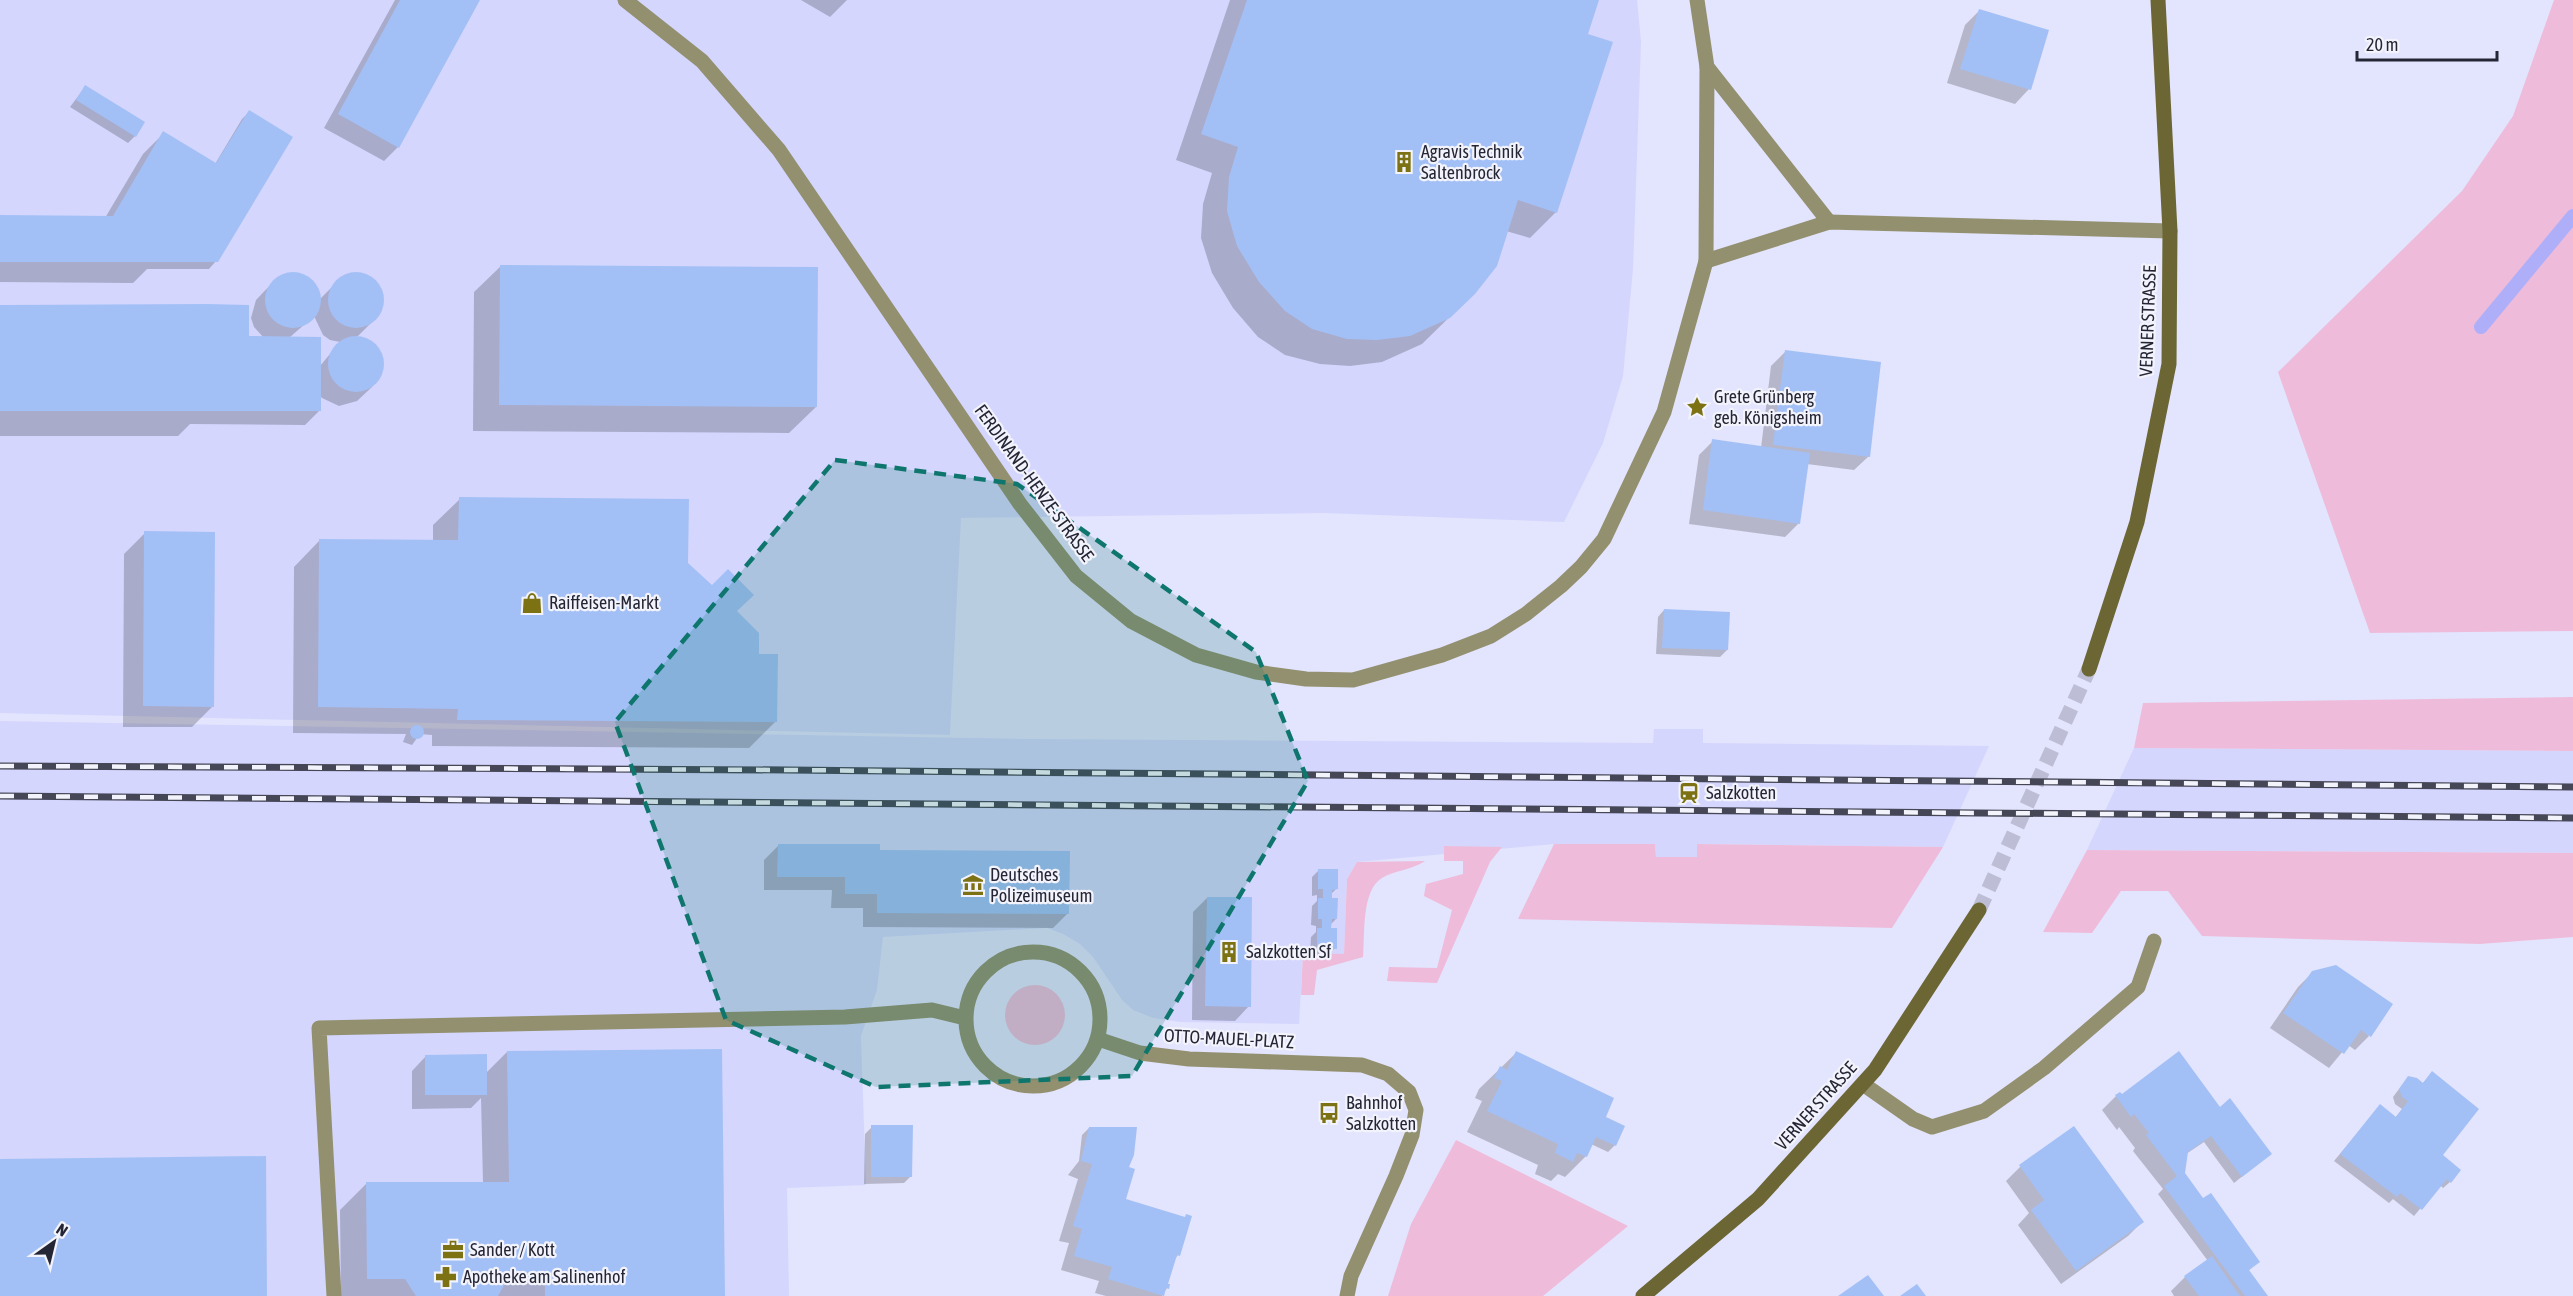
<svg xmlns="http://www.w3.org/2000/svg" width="2573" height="1296" font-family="'Asap Condensed',sans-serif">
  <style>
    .built { fill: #d4d6fd }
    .green { fill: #eebcda }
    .shadow { fill: #0003; fill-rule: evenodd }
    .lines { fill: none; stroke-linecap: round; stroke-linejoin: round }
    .stream { stroke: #aeaff8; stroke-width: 14 }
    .building { fill: #a3c0f6 }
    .secondary-tunnel { stroke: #bdbed5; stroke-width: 15; stroke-dasharray: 15 8; stroke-linecap: butt }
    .lane { stroke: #93906f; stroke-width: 15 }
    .street { stroke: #93906f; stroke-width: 15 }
    .secondary { stroke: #6c6634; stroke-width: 15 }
    .rail-casing { stroke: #454656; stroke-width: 7 }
    .rail { stroke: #f2f3fb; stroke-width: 4.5; stroke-dasharray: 14; stroke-linecap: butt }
    .marked { fill: #0f766e; fill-opacity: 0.2; stroke: #0f766e; stroke-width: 4.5; stroke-dasharray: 12 8; stroke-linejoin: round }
    .labels { text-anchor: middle; stroke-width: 4.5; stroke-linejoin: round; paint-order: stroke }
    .poi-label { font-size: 18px; fill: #252635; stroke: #f2f3fb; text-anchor: start }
    .street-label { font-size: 18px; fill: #252635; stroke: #f2f3fb }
  </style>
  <rect width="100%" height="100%" fill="#e3e4fd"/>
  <g class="built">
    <path d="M0,0H1637L1641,42L1633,269L1623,376L1603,443L1564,522L1325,513L961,518L950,735L0,713Z"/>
    <path d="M0,721L1037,739L1653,743L1654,729H1703V743L1989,746L1943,847L1697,844V857H1656L1655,844H1554L1357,862L1347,879L1344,955L1303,953L1299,1024L1181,1022L1153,1018L1133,1010L1122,1000L1093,957L1080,944L1063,934L1047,928L883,937L877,990L861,1036L866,1185L787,1188L789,1296H0Z"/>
    <path d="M2134,748L2573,751V853L2087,850Z"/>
  </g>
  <g class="green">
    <path d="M2554,0H2573V631L2370,633L2278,372L2462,191L2513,116Z"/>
    <path d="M2573,697V751L2134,748L2143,703Z"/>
    <path d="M1554,844H1655L1656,857H1697V844L1943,847L1892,928L1518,919Z"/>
    <path d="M1444,846L1502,847L1490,862L1437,983L1387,981L1389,967L1437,968L1452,910L1424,896L1426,884L1463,874V861H1444Z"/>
    <path d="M2087,850L2573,853V937L2480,944L2202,936L2168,891H2121L2092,933L2043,932Z"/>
    <path d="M1425,861C1412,870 1395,870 1382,878C1361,890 1365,936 1363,957L1317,970L1314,995H1301L1303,953L1344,954L1347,879L1357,862Z"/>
    <circle cx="1035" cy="1015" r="30"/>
    <path d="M1456,1140L1628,1226L1543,1296H1388L1411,1224Z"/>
  </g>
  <g class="shadow">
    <path d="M395,0H478L398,147L384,161L324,128Z"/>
    <path d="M801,0H847L830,17Z"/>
    <path d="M1230,0H1597L1586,35L1556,212L1530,238L1506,231L1474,293L1422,344L1382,362L1350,366L1320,364L1285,355L1258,337L1233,308L1212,273L1201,238L1203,204L1212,173L1176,160Z"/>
    <path d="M1979,11L2029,89L2015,104L1947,83L1965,25Z"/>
    <path d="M85,87L135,136L128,143L70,107Z"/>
    <path d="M249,112L216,261L209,269H147L133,283L0,282V217L105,218L143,154L164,133L215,164L242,119Z"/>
    <path d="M501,266L816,407L789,433L473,431L474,292Z"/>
    <path d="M292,273L308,277L319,291L320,299L340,279L356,273L371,278L382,291L383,299L378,316L356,338L371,342L381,355L382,372L372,387L357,401L339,406L322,398L319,395V411L305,425L190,424L178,436H0V306L264,338L254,327L251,318L256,300L276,279ZM314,316L323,335L330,340L340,342L320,366L289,338Z"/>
    <path d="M1785,352L1869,456L1854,470L1807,464L1799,523L1785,537L1689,524L1699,455L1713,441L1761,448L1771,366Z"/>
    <path d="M460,499L736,611L758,655L776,721L749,748L432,746V735L420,734L412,745L403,742L406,734L293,733L294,567L320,540L433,541V525Z"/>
    <path d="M145,533L212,707L192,727H123L124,554Z"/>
    <path d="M1664,610L1727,650L1720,657L1656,654L1658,617Z"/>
    <path d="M778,846L879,851L1067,914L1053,928L863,927V908H831L832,890H764V860Z"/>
    <path d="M1319,870L1336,889L1331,894L1336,919L1330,925L1335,948L1328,955H1310L1311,937L1316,932V926L1311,925L1312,906L1317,901V895L1312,896V877Z"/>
    <path d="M1207,898L1249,1006L1235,1021L1192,1020L1193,912Z"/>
    <path d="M2313,972L2369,1036L2355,1050L2348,1045L2329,1068L2270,1028L2298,987Z"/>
    <path d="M507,1052L723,1296H341L340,1210L366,1184L483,1183L481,1098L471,1108L412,1109V1071L426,1056L485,1074Z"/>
    <path d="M1516,1053L1600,1124L1615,1145L1608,1152L1591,1144L1586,1156L1565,1177L1558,1174L1551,1181L1535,1174L1538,1165L1467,1132L1482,1101L1475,1098L1479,1089Z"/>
    <path d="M2432,1073L2441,1155L2450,1182L2443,1188L2440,1185L2414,1216L2393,1199L2389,1203L2334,1161L2380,1106L2395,1118L2402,1109L2395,1104L2393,1097L2402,1085L2422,1084Z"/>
    <path d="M2116,1096L2219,1109L2270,1154L2234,1183L2204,1142L2186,1154L2182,1172L2203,1200L2258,1262L2248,1271L2266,1296H2174L2171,1291L2185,1277L2208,1261L2158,1194L2163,1189L2133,1151L2135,1148L2119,1127L2117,1130L2102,1110Z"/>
    <path d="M872,1127L911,1176L904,1183L864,1184L865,1134Z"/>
    <path d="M1089,1128L1128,1167L1124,1200L1178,1255L1174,1260L1166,1285L1167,1288L1162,1296H1106L1095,1293L1099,1281L1061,1270L1069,1243L1059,1241L1078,1179L1068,1175L1079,1161L1082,1135Z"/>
    <path d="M2073,1128L2142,1222L2128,1236L2061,1284L2018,1225L2029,1213L2006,1181L2020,1167Z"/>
  </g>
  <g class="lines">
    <path class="stream" d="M2481,327L2573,216"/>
  </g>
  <g class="building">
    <path d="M400,0H480L399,148L338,114Z"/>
    <path d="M1247,0H1599L1588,34L1613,42L1557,213L1518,200L1497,266L1475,294L1450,318L1410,336L1377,340L1347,339L1312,329L1285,311L1259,282L1237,246L1227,211L1229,177L1238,147L1201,134Z"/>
    <path d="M1979,9L2049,30L2031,90L1960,69Z"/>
    <path d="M85,85L145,122L136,137L76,100Z"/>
    <path d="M249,110L293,137L218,262H0V215L113,216L163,131L216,163Z"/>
    <path d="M500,265L818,267L817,407L499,405Z"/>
    <circle cx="293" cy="300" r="28"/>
    <circle cx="356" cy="300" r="28"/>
    <path d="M207,304L249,305V336L321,337V411H0V305Z"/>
    <circle cx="356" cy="364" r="28"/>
    <path d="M1785,350L1881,362L1870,457L1773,445Z"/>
    <path d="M1712,439L1810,453L1800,524L1703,510Z"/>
    <path d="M459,497L689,499L688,563L712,585L728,569L754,595L737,611L759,633V654H778L777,722L457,720L458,709L318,707L319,539L458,540Z"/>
    <path d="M144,531L215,532L214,707L143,706Z"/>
    <path d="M1664,609L1730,612L1728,650L1662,648Z"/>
    <circle cx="417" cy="732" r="7"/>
    <path d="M778,844H880V850L1070,851L1069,914L877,913V894H845V877H777Z"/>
    <path d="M1318,869H1338V889L1332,890V898H1338L1337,919H1332L1331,928H1337V949L1317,948V928H1322V919H1318V898H1323V889H1318Z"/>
    <path d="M1207,897H1252L1251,1007L1205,1006Z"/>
    <path d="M2336,965L2393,1004L2371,1037L2361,1030L2344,1054L2283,1013L2312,971Z"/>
    <path d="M722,1049L725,1296H545V1278H508L498,1296H416L405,1279H367L366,1182H509L507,1051Z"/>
    <path d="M1516,1051L1614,1098L1606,1117L1625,1126L1616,1146L1596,1137L1587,1157L1577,1153L1573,1162L1555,1153L1558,1144L1487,1111L1502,1081L1494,1078L1500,1066L1507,1070Z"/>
    <path d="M2179,1051L2220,1107L2230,1098L2272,1154L2242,1177L2211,1136L2188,1152L2185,1173L2203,1198L2211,1193L2260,1262L2249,1270L2268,1296H2245L2164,1186L2177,1176L2146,1135L2149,1133L2134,1114L2131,1117L2115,1095L2120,1092L2122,1094Z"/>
    <path d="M487,1054V1095H425V1055Z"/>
    <path d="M2432,1071L2479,1109L2443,1155L2461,1170L2451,1183L2447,1179L2422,1210L2400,1193L2397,1197L2340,1154L2380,1104L2396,1117L2408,1101L2402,1097L2399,1089L2408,1076L2417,1078L2423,1083Z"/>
    <path d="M871,1125H913L912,1177H871Z"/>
    <path d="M2074,1126L2144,1222L2076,1271L2031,1210L2044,1200L2019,1165Z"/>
    <path d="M1089,1127H1137L1134,1155L1129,1167L1135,1169L1126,1199L1185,1217L1186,1214L1192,1216L1180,1256L1177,1255L1168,1284H1170L1169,1289L1166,1288L1164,1296L1108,1279L1112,1267L1074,1256L1082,1229L1073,1226L1092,1164L1081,1161Z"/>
    <path d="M266,1156L267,1296H0V1159Z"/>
    <path d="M2212,1256L2240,1296H2199L2184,1276Z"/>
    <path d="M1868,1275L1884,1296H1838Z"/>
    <path d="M1917,1284L1926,1296H1900Z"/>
  </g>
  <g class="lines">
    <path class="secondary-tunnel" d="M1979,910L2089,669"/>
    <g class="lane">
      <path d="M1863,1084L1913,1119L1932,1127L1984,1111L2044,1068L2138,987L2154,941"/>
      <path d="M334,1296L319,1028L845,1017L932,1010L965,1018"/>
    </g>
    <g class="street">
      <path d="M625,0L702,61L779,150L1020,504L1076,576L1131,621L1196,655L1256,672L1306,679L1353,680L1442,655L1491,636L1526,614L1561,586L1581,567L1604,539L1664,412L1706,261L1707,67"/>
      <path d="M1697,0L1707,67L1829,222"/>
      <path d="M1706,261L1829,222L2170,231"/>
      <circle cx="1033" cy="1019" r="67"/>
      <path d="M1098,1039L1140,1053L1189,1059L1362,1065L1388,1074L1409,1092L1416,1110L1412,1135L1396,1176L1351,1276L1347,1296"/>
    </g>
    <g class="secondary">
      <path d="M2089,669L2137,522L2169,364L2170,231L2158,0"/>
      <path d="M1643,1296L1758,1199L1875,1070L1979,910"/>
    </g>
    <defs>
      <g id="rail">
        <path d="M0,766L788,770L2573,787"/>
        <path d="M0,796L2573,818"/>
      </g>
    </defs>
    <use href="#rail" class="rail-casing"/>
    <use href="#rail" class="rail"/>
  </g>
  <path class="marked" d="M835,460L1017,484L1256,652L1308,781L1132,1076L876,1087L726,1020L615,722Z"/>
  <defs>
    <symbol id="building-bare" viewBox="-9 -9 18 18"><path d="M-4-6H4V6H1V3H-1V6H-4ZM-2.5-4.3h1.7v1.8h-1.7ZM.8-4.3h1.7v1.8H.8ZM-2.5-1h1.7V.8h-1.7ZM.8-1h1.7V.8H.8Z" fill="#7c7213" stroke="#f2f3fb" stroke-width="2.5" paint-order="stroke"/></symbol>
    <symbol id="sight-bare" viewBox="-9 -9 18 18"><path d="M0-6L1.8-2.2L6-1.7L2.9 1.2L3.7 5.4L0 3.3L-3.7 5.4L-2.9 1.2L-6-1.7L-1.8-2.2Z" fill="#7c7213" stroke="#f2f3fb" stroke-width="2.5" paint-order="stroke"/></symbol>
    <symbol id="shop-bare" viewBox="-9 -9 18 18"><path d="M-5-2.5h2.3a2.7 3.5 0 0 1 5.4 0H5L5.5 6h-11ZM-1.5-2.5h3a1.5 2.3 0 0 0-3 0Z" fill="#7c7213" stroke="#f2f3fb" stroke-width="2.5" paint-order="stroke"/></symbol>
    <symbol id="station-bare" viewBox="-9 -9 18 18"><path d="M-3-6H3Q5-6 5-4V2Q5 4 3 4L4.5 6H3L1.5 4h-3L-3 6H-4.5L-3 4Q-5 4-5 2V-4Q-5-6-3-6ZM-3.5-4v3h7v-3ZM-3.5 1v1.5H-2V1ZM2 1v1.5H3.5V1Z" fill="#7c7213" stroke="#f2f3fb" stroke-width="2.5" paint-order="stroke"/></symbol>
    <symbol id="museum-bare" viewBox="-9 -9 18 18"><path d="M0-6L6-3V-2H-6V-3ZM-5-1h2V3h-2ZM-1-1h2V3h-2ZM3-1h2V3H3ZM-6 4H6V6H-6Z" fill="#7c7213" stroke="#f2f3fb" stroke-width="2.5" paint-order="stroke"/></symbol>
    <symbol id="bus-bare" viewBox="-9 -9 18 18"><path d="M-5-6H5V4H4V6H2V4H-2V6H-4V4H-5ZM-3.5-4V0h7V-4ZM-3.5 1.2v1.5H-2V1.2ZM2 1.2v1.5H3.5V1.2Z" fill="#7c7213" stroke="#f2f3fb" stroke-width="2.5" paint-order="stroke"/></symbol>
    <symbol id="office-bare" viewBox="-9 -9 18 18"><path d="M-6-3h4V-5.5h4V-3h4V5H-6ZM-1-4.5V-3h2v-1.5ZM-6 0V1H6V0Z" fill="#7c7213" stroke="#f2f3fb" stroke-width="2.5" paint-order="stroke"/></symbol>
    <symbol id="pharmacy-bare" viewBox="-9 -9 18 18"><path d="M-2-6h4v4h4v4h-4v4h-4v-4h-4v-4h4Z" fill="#7c7213" stroke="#f2f3fb" stroke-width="2.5" paint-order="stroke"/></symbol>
  </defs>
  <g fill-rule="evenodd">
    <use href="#building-bare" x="1389" y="147" width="30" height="30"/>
    <use href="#sight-bare" x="1682" y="392" width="30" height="30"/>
    <use href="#shop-bare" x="517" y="588" width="30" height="30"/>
    <use href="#station-bare" x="1674" y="778" width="30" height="30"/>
    <use href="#museum-bare" x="958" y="870" width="30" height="30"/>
    <use href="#building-bare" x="1214" y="937" width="30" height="30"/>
    <use href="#bus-bare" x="1314" y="1098" width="30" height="30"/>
    <use href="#office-bare" x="438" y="1235" width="30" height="30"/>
    <use href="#pharmacy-bare" x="431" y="1262" width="30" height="30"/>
  </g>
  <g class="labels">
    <g class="poi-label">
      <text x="1421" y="158">Agravis Technik<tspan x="1421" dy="21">Saltenbrock</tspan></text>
      <text x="1714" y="403">Grete Grünberg<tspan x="1714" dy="21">geb. Königsheim</tspan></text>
      <text x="549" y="609">Raiffeisen-Markt</text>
      <text x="1706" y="799">Salzkotten</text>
      <text x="990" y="881">Deutsches<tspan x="990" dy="21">Polizeimuseum</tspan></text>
      <text x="1246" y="958">Salzkotten Sf</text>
      <text x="1346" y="1109">Bahnhof<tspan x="1346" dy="21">Salzkotten</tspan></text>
      <text x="470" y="1256">Sander / Kott</text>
      <text x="463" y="1283">Apotheke am Salinenhof</text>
    </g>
    <g class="street-label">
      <text transform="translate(2148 321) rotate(-88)" y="6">VERNER STRASSE</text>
      <text transform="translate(1034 483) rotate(54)" y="6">FERDINAND-HENZE-STRASSE</text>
      <text transform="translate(1229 1039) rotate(3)" y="6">OTTO-MAUEL-PLATZ</text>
      <text transform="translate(1816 1106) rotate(-48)" y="6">VERNER STRASSE</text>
    </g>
  </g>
  <g transform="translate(54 1242) rotate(34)" stroke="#f2f3fb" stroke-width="4.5" paint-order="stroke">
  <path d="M0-4.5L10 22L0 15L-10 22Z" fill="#252635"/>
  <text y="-9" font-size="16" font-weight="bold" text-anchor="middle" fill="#252635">N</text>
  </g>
  <path d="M2357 51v9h140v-9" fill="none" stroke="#252635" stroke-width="3"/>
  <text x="2366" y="51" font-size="18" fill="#252635" stroke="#f2f3fb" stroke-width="4.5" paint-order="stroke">20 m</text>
</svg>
